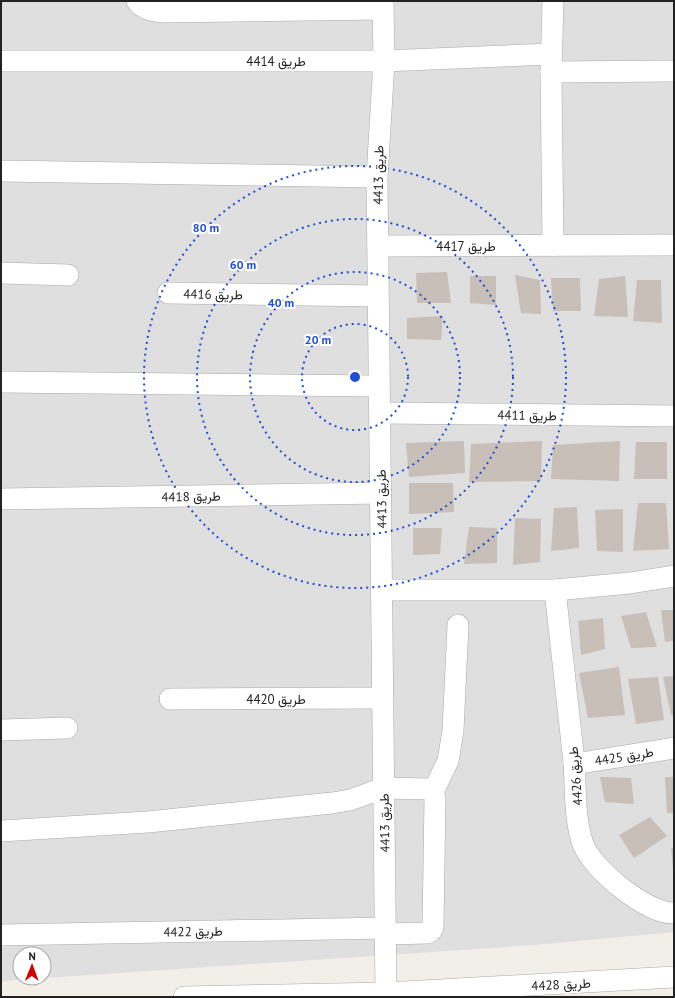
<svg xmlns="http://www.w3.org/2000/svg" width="675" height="998" font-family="'PT Sans',Vazirmatn,sans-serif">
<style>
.residential{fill:#e0dfdf;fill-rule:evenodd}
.building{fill:#c7bfb8}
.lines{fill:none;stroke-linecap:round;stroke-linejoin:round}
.minor-casing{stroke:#a9a9a9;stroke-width:22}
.minor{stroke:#fff;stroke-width:21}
.ring{fill:none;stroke:#1d4ed8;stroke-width:2;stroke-dasharray:2 4}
.labels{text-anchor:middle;stroke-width:4;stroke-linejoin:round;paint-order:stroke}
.street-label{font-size:13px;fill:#222;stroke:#fff}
.centre{fill:#1d4ed8;stroke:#fff;stroke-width:2}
.ring-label{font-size:12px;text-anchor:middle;font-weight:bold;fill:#1d4ed8;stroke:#fff;stroke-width:4;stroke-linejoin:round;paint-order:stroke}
</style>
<rect width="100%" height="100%" fill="#f2efe9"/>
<path class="residential" d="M 1,1 L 674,1 L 674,932 L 535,945 L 1,981 ZM 20,954 L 44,954 L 44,978 L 20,978 Z"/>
<g class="building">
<polygon points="447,272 451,303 417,303 416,273"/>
<polygon points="515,275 540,280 541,314 521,313"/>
<polygon points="470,276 496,276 496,305 470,303"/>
<polygon points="625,276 628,317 594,316 599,279"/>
<polygon points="551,278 580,278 581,311 553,311"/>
<polygon points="637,280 661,280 662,323 633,321"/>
<polygon points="443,316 441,340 407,339 407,318"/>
<polygon points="464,441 465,473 409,477 406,443"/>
<polygon points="542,441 541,481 469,482 471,444"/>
<polygon points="620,441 619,481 551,479 553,445"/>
<polygon points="636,442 667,442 667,479 634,479"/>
<polygon points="409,483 453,483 454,512 409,514"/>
<polygon points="638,503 666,503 669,549 633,551"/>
<polygon points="577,507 579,548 551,551 554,508"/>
<polygon points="623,509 623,552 597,551 595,510"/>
<polygon points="515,518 541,519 540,562 513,565"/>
<polygon points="469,527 497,528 497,563 464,564"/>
<polygon points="413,528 442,528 440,554 413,555"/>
<polygon points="661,610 674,610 674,641 665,642"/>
<polygon points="646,612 657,647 631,648 621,616"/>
<polygon points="603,618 605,649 581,655 578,621"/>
<polygon points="619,667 625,715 588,718 579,673"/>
<polygon points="674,676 674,715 671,715 663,677"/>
<polygon points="658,677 664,720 636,724 628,679"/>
<polygon points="600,777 631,778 634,804 605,802"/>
<polygon points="665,777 674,777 674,813 667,813"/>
<polygon points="650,817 667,836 634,858 619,835"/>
<polygon points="671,848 674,848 674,869 673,869"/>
</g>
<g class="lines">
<g class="minor-casing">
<g id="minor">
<path d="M 137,1 C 143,10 154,11 163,12 L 383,9"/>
<polyline points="383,1 384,61 377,177 386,997"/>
<polyline points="553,1 551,72 553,245"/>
<polyline points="1,61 384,61 551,54"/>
<polyline points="551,72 674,71"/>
<polyline points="1,171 377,177"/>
<polyline points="378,246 674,245"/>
<polyline points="1,273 68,275"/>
<polyline points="168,293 378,296"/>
<polyline points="1,382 379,386"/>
<polyline points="380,413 674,416"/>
<polyline points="1,499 381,493"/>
<polyline points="382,590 555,590 630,583 674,576"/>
<path d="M 555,590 C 561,647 568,705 574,762 C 576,789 574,819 583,844 C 592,869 647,914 674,913"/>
<polyline points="170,699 383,698"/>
<polyline points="1,730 67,728"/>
<polyline points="574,764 674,748"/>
<polyline points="433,792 448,761 453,731 458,625"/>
<polyline points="1,831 148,822 332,803 350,800 383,788 429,789 433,792 435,798 433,927 431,931 427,933 386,934"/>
<polyline points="1,935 386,928"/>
<polyline points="184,997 386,993 674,977"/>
</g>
</g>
<use href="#minor" class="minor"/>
</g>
<g class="ring">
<circle cx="355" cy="377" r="53"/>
<circle cx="355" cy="377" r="105"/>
<circle cx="355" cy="377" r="158"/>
<circle cx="355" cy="377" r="211"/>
</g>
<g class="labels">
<g class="street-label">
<text x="276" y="66">طريق 4414</text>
<text transform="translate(378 175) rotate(-89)" y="5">طريق 4413</text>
<text x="466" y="251">طريق 4417</text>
<text transform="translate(213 294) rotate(1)" y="5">طريق 4416</text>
<text transform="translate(527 415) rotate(1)" y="5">طريق 4411</text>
<text transform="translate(191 496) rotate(-1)" y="5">طريق 4418</text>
<text transform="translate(381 499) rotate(-91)" y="5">طريق 4413</text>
<text x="276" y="704">طريق 4420</text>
<text transform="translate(624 756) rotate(-9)" y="5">طريق 4425</text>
<text transform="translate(575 776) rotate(-95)" y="5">طريق 4426</text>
<text transform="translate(384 823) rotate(-91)" y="5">طريق 4413</text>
<text transform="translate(193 931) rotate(-1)" y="5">طريق 4422</text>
<text transform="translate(561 984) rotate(-3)" y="5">طريق 4428</text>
</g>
</g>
<circle cx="355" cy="377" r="6" class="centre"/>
<g class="ring-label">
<text x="206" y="232">80 m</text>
<text x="243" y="269">60 m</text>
<text x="281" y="307">40 m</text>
<text x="318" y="344">20 m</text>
</g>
<rect width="675" height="998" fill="none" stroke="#222222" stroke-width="4"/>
<g transform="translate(32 966) rotate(1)"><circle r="19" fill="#ffffff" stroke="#a7a7a7"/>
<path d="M0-3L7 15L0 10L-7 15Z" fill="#d40000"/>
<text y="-6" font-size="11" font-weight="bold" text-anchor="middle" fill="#222222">N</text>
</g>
</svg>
